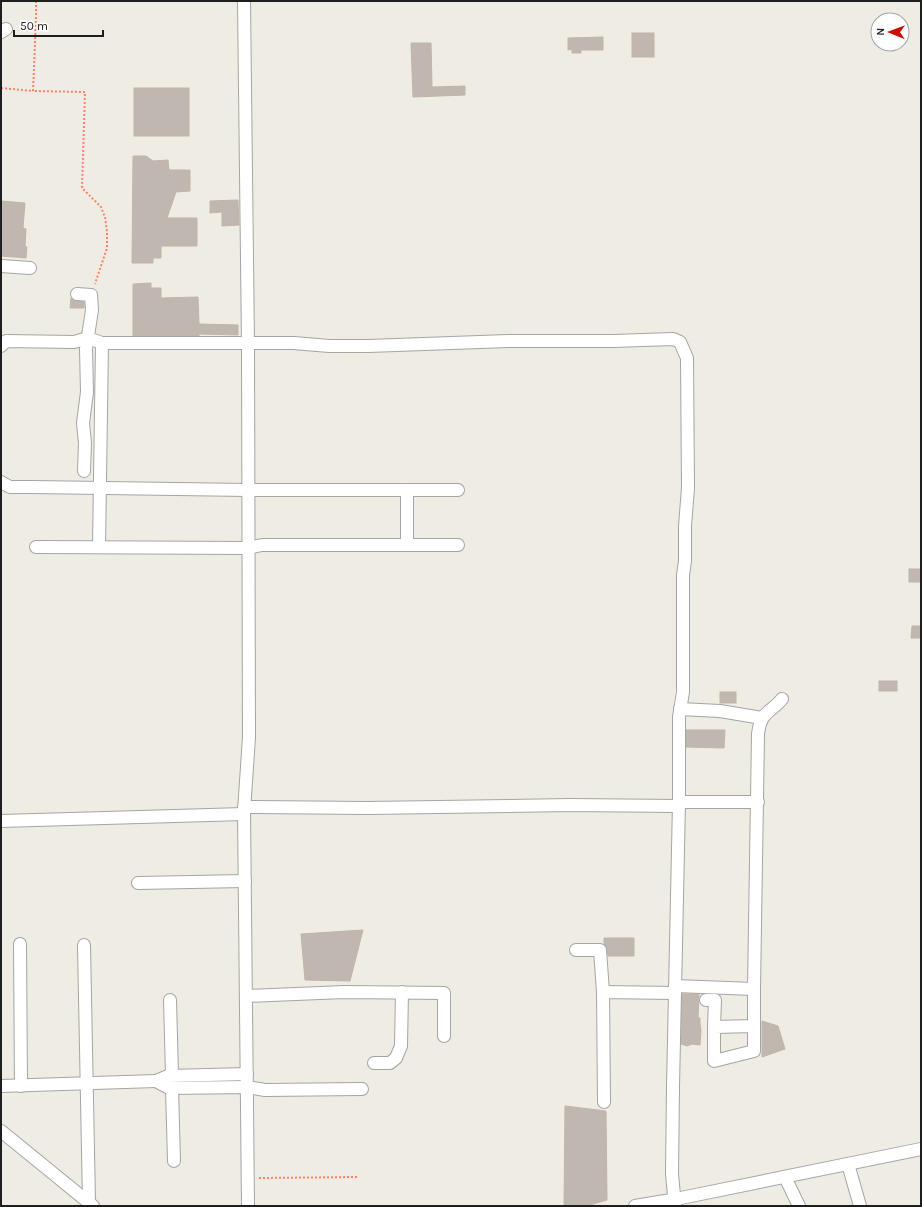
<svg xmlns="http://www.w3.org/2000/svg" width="922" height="1207" font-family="Karla,sans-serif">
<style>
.building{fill:#c0b8b0;stroke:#c1b4a6}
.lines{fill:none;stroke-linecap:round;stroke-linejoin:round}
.street-casing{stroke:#a5a5a5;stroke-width:14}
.path{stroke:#fb8069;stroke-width:2;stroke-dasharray:2 2;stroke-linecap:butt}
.street{stroke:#fff;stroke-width:12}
</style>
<rect width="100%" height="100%" fill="#efece4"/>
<g class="building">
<rect x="632" y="33" width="22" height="24"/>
<polygon points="603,37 603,50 581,50 581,53 572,53 572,49 568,50 568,38"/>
<polygon points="411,43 431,43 432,87 465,86 465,95 413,97"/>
<rect x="134" y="88" width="55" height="48"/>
<polygon points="133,156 146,156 153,161 168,160 169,170 190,170 190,191 176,192 167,218 197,218 197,246 161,246 161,258 153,258 153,263 132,263"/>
<polygon points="238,200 239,225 222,226 222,212 210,213 210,201"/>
<polygon points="1,201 25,203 23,228 26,229 25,246 27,247 26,258 1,256"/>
<polygon points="151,283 151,288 161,288 161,298 198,297 199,324 238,325 238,335 199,334 199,336 133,336 133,284"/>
<polygon points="71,298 76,301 84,302 84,308 70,308"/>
<rect x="909" y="569" width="12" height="13"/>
<polygon points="912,626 921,626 921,638 911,638"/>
<rect x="879" y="681" width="18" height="10"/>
<rect x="720" y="692" width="16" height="11"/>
<polygon points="686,730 725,730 724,748 686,747"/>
<polygon points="363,930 350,981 305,980 301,934"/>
<polygon points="604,938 634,938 634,956 608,956 607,949 604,944"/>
<polygon points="682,994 699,994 698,1018 700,1018 700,1024 701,1031 700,1045 692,1044 687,1046 681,1044"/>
<polygon points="762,1021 778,1026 785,1049 762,1057"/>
<polygon points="565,1106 606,1111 607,1200 586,1206 564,1206"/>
</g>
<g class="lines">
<g class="street-casing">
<g id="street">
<polyline points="244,1 248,344 249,737 244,811 248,1206"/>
<polyline points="1,32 6,29"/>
<polyline points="1,266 30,268"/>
<polyline points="77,294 91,295 92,310 86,349 87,392 83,423 85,443 84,471"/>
<polyline points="1,346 6,341 74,342 88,338 102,343 294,343 329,346 368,346 508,341 613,341 673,339 680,342 687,358 688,488 685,526 685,561 683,575 683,692 679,717 679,802 673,1087 672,1174 675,1206"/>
<polyline points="1,482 10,487 31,487 248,490 458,490"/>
<polyline points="407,545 407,490"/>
<polyline points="36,547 248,548 262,545 458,545"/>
<polyline points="99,547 102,343"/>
<polyline points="680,709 720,711 762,718"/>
<polyline points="679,802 758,802"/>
<polyline points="244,807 367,808 570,805 679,806"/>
<polyline points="1,821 244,814"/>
<polyline points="138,883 245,881"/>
<polyline points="20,944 21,1086"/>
<polyline points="84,945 89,1202"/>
<polyline points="576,950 600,950 603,992"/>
<path d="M 675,986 L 754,989 L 758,734 C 761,710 770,714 782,699"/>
<polyline points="246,996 344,992 444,993 444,1036"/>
<polyline points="170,1000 172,1075"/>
<polyline points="706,1000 715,1000 714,1027"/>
<polyline points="754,1026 714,1027 714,1061 754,1051 754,989"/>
<polyline points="374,1063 390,1063 396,1058 401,1046 402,992"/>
<polyline points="156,1081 169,1088 247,1087 265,1090 362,1089"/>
<polyline points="1,1086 156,1081 168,1076 247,1074"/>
<polyline points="172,1088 174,1161"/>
<polyline points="604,1102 603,992 674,993"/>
<polyline points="1,1131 93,1206"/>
<polyline points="848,1164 860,1206"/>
<polyline points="785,1177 799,1206"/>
<polyline points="635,1206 671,1200 921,1149"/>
</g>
</g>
<g class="path">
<polyline points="36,1 36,19 33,91 85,92 82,188 101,207 105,217 107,232 107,248 95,284"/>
<polyline points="1,88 33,91"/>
<polyline points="259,1178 357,1177"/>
</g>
<use href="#street" class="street"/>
</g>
<rect width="922" height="1207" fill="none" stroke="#1e1e1e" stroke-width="4"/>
<g transform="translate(890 32) rotate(271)"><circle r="19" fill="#ffffff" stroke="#a5a5a5"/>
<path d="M0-3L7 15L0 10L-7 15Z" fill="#cd0b00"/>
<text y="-6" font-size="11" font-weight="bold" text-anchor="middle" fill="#1e1e1e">N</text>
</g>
<path d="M14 30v6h89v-6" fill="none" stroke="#1e1e1e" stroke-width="2"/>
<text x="20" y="30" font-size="12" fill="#1e1e1e" stroke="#ffffff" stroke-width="3" paint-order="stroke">50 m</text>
</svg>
